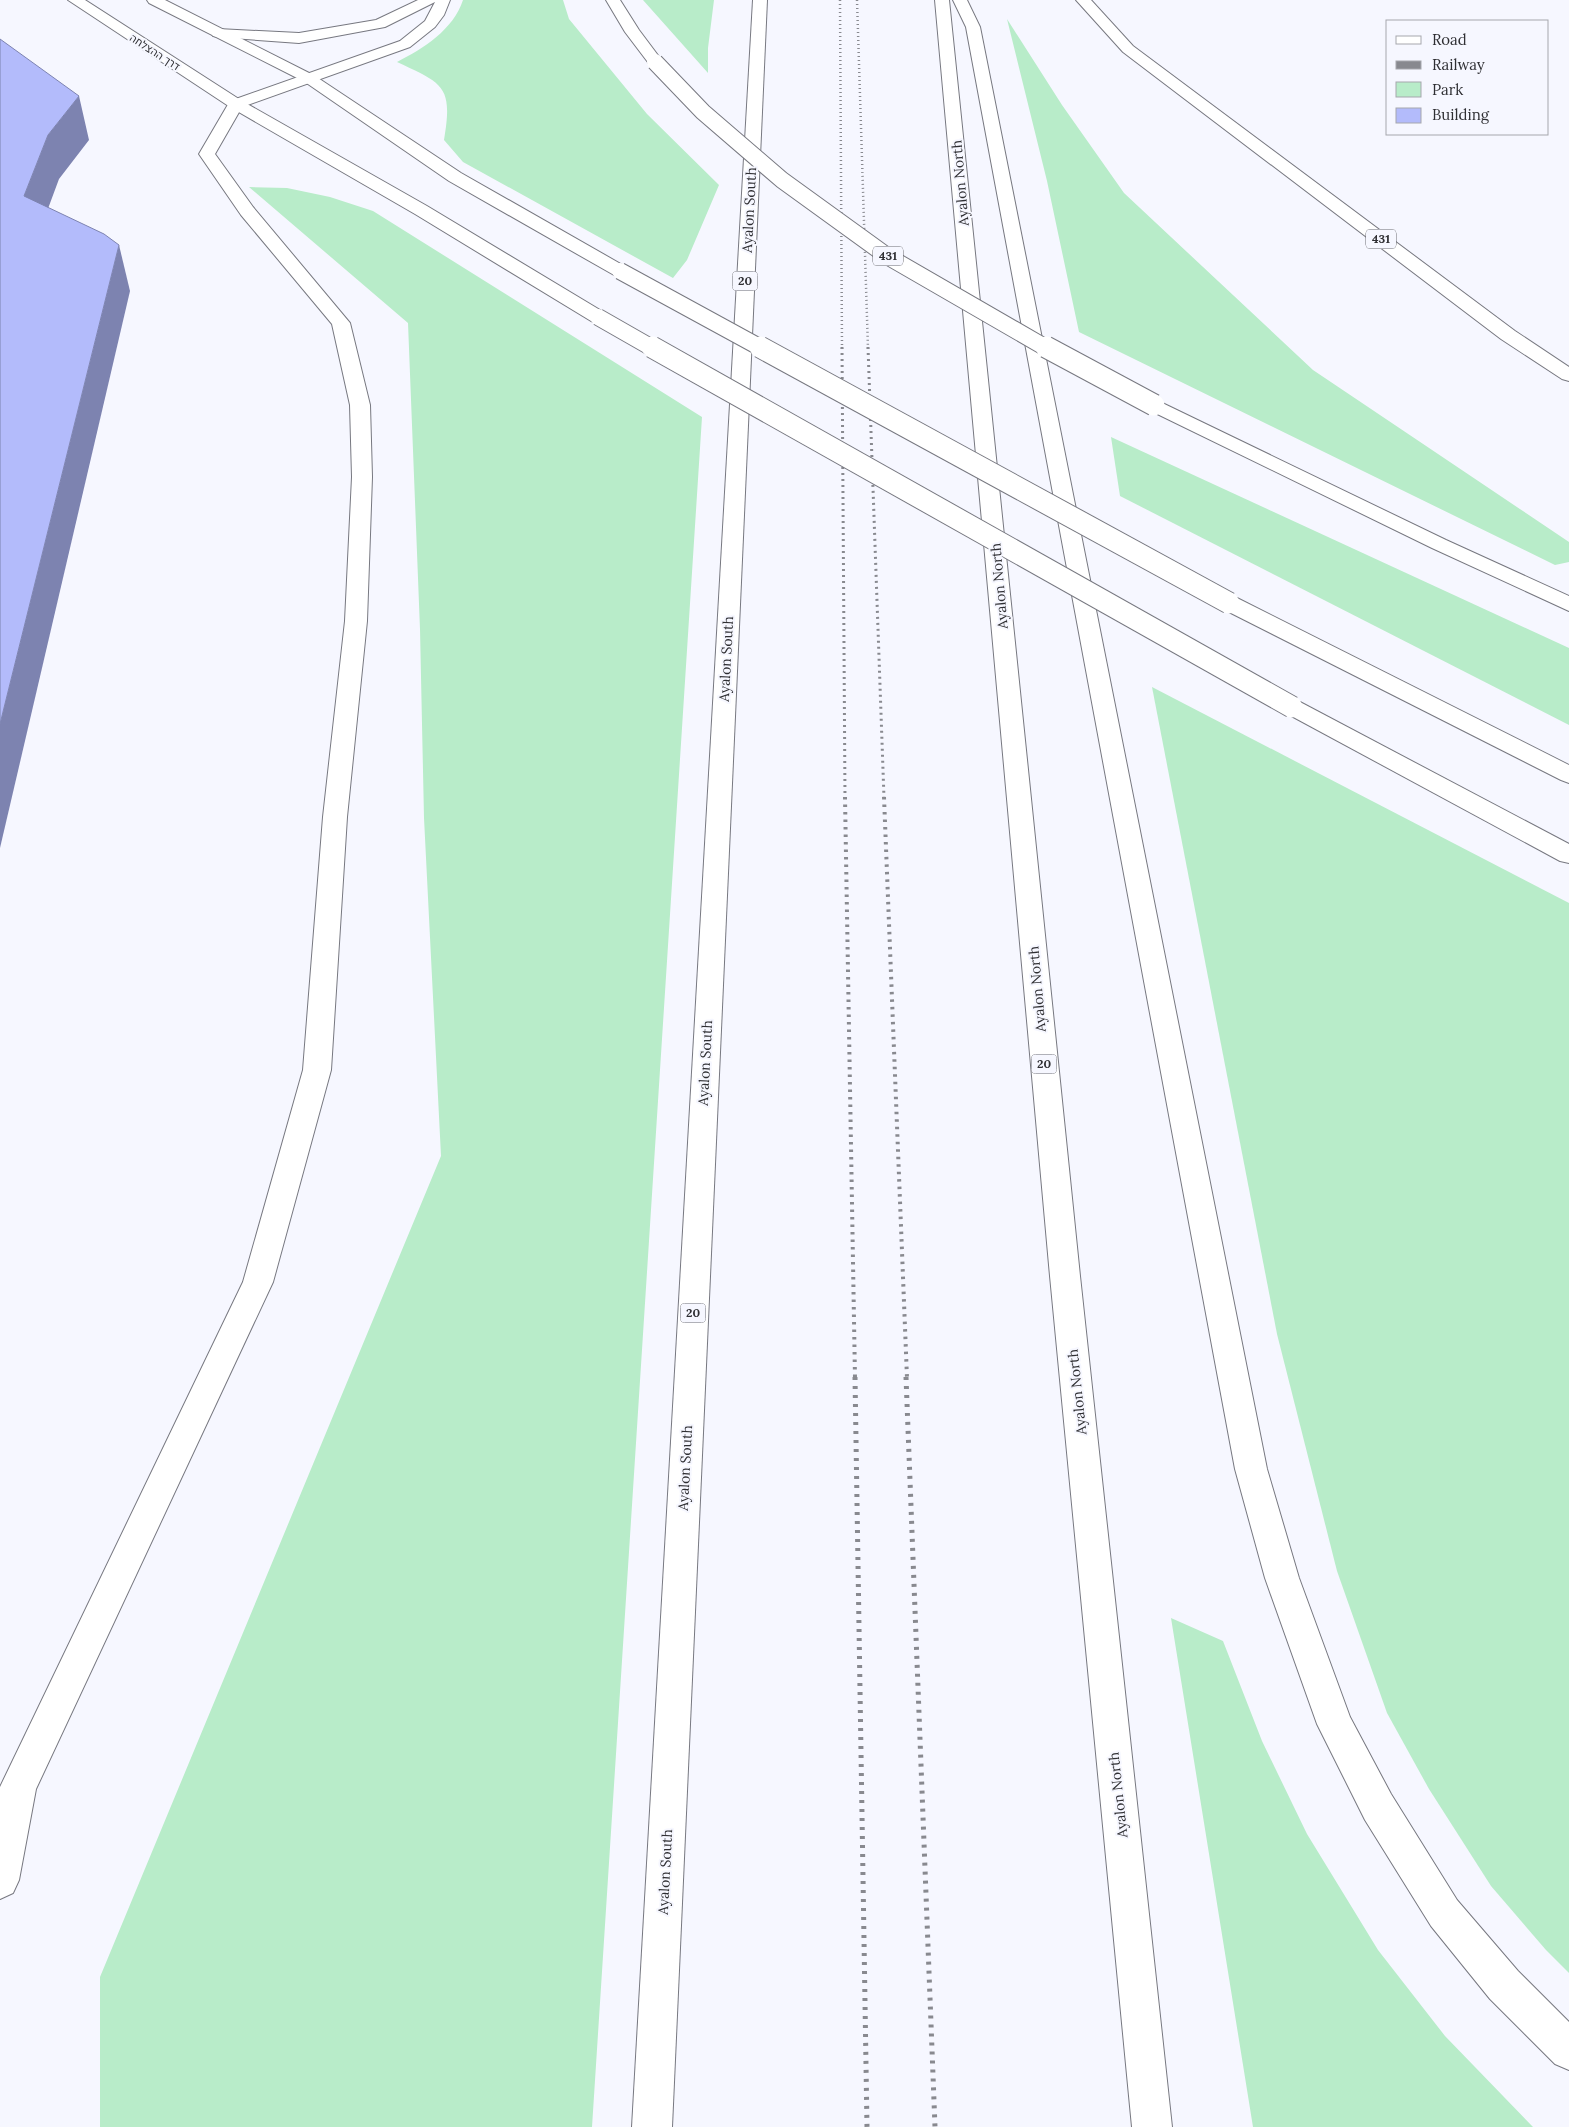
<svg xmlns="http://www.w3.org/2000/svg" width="1569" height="2127" font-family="Lora,Heebo,serif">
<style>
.green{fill:#b8ecc9}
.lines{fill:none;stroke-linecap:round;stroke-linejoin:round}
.secondary-casing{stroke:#777880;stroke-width:2}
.highway-casing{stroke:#777880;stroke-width:2}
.secondary{fill:#fff;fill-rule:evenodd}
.highway{fill:#fff;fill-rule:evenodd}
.rail-far3{stroke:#88898f;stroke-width:2.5;stroke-dasharray:1 3;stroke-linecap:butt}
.rail-far2{stroke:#88898f;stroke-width:3;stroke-dasharray:2 4;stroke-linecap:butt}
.rail-far1{stroke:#88898f;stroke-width:4;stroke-dasharray:2.5 5;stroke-linecap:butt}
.rail{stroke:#88898f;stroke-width:5;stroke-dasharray:3 6;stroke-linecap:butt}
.secondary-bridge-far1-casing{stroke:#777880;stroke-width:18;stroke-linecap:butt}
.secondary-bridge-casing{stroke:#777880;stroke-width:23;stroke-linecap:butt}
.highway-bridge-far1-casing{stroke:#777880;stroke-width:18;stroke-linecap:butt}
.highway-bridge-casing{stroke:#777880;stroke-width:23;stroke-linecap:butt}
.secondary-bridge-far1{stroke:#fff;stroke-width:16}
.secondary-bridge{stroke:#fff;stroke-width:21}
.highway-bridge-far1{stroke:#fff;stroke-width:16}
.highway-bridge{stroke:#fff;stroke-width:21}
.shaded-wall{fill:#7d83b0}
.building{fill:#b3bbfb;stroke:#7d83b0}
.labels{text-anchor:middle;stroke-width:4;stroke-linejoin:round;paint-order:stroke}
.far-street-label{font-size:11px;fill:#2f2f33;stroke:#f6f7ff}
.shield{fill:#f6f7ff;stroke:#6b6b70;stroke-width:1}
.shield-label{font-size:12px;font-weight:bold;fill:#2f2f33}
.street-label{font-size:14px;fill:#2f2f33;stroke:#f6f7ff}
</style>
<rect width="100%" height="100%" fill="#f6f7ff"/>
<g class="green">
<path d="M 463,0 L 563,0 L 569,19 L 647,114 L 719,185 L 687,260 L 673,278 L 463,162 L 444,140 C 453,86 444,84 397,62 C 424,48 453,30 463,0 Z"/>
<polygon points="643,0 714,0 708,48 708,73"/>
<polygon points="1007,19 1062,105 1124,193 1313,370 1569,542 1569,562 1555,565 1079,332 1047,181"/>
<polygon points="249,187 287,188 330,197 373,211 702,417 592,2127 100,2127 100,1977 441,1156 424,818 420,629 408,323"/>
<polygon points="1111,437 1569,648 1569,725 1120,496"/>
<polygon points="1152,687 1569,903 1569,1973 1546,1950 1491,1886 1429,1789 1387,1713 1337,1571 1277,1334"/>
<polygon points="1171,1618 1223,1641 1262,1741 1307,1834 1378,1950 1445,2036 1533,2127 1253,2127"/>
</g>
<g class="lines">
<g class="secondary-casing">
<g id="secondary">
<polygon points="68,0 85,0 242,101 427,206 605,313 607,317 605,321 598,323 591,321 415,214 230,107"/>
<polygon points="147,0 165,0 315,76 461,173 626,267 629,271 626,275 620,276 614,275 449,181 305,82 149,3"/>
<polygon points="1229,596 1237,598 1569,765 1569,783 1561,780 1221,608 1218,603 1221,598"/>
<polygon points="1292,700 1300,702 1569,844 1569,863 1560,861 1284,712 1280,707 1284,702"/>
</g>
</g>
<g class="highway-casing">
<g id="highway">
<polygon points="418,0 450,0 444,15 435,27 410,47 242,107 215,154 253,207 350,323 370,405 372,477 367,621 347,817 331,1070 273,1282 36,1789 19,1880 13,1893 0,1899 0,1787 243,1282 303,1070 323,817 345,621 352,477 350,405 332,324 241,215 199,154 230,101 400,41 425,21 435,2 385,27 299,43 218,37 213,36 211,33 213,30 218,29 299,33 376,20"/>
<polygon points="606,0 620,0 639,30 663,62 660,65 650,65 625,32"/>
<polygon points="753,0 767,0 672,2127 632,2127"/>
<polygon points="935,0 949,0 1080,1276 1172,2127 1132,2127 1050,1276"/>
<polygon points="953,0 967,0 980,27 1267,1469 1299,1578 1350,1717 1391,1794 1457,1900 1518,1971 1569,2022 1569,2070 1555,2064 1490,1999 1431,1926 1365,1820 1317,1724 1265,1578 1235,1469 966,27"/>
<polygon points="1076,0 1091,0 1133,46 1515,331 1569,367 1569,381 1562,379 1501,339 1123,52"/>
<polygon points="1154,399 1446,540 1569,596 1569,611 1432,548 1147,409 1144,405 1147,401"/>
</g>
</g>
<use href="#secondary" class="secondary"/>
<use href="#highway" class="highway"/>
<g class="rail-far3">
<polyline points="840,0 842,349"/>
<polyline points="857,0 868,349"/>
</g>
<g class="rail-far2">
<polyline points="842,347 845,798"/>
<polyline points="868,347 884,798"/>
</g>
<g class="rail-far1">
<polyline points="845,797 855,1378"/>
<polyline points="884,797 907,1378"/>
</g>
<g class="rail">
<polyline points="855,1377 867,2127"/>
<polyline points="906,1377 935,2127"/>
</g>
<g class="secondary-bridge-far1-casing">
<g id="secondary-bridge-far1">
<polyline points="620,271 763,349"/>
<polyline points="598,317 654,349"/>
</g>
</g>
<g class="secondary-bridge-casing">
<g id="secondary-bridge">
<polyline points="652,347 1292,707"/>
<polyline points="760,347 1229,603"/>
</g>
</g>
<g class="highway-bridge-far1-casing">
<polyline id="highway-bridge-far1" points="655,62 703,112 782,180 887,256 1048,349"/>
</g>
<g class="highway-bridge-casing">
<polyline id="highway-bridge" points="1046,347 1154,405"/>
</g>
<use href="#secondary-bridge-far1" class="secondary-bridge-far1"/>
<use href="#secondary-bridge" class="secondary-bridge"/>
<use href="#highway-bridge-far1" class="highway-bridge-far1"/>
<use href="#highway-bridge" class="highway-bridge"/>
</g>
<g class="shaded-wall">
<polygon points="79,96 89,140 59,179 36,241 24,196 48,135"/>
<polygon points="119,245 130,291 0,848 0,724"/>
</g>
<polygon class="building" points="0,39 79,96 48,135 24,196 104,234 119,245 0,724"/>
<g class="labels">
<g class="far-street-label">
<text transform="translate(155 52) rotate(33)" y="4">דרך ההצלחה</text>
</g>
<g class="shield">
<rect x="1366" y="229.5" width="30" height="19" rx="4"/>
<rect x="873" y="246.5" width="30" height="19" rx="4"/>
<rect x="732.5" y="271.5" width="25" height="19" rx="4"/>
<rect x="1031.5" y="1054.5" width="25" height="19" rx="4"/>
<rect x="680.5" y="1303.5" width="25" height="19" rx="4"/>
</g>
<g class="shield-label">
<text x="1381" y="243">431</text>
<text x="888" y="260">431</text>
<text x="745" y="285">20</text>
<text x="1044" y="1068">20</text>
<text x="693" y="1317">20</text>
</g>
<g class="street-label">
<text transform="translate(960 183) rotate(-95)" y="5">Ayalon North</text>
<text transform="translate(749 210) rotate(-87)" y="5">Ayalon South</text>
<text transform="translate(999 586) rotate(-95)" y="5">Ayalon North</text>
<text transform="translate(726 659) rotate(-87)" y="5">Ayalon South</text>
<text transform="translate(1037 989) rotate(-95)" y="5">Ayalon North</text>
<text transform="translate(705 1063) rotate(-87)" y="5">Ayalon South</text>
<text transform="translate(1077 1392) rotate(-96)" y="5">Ayalon North</text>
<text transform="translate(685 1468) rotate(-87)" y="5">Ayalon South</text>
<text transform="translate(1118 1795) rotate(-96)" y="5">Ayalon North</text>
<text transform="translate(665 1872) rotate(-87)" y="5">Ayalon South</text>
</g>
</g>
<rect x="1386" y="20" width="162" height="115" fill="#f6f7ff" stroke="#a6a7ad"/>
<rect x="1396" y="36" width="25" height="8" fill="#ffffff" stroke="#a6a7ad"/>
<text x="1432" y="45" font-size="15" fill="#2f2f33">Road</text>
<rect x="1396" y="61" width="25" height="8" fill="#88898f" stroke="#a6a7ad"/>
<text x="1432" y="70" font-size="15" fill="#2f2f33">Railway</text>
<rect x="1396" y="82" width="25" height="15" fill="#b8ecc9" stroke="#a6a7ad"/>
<text x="1432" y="95" font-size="15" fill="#2f2f33">Park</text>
<rect x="1396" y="108" width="25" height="15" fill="#b3bbfb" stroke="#a6a7ad"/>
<text x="1432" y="120" font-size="15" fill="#2f2f33">Building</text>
</svg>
